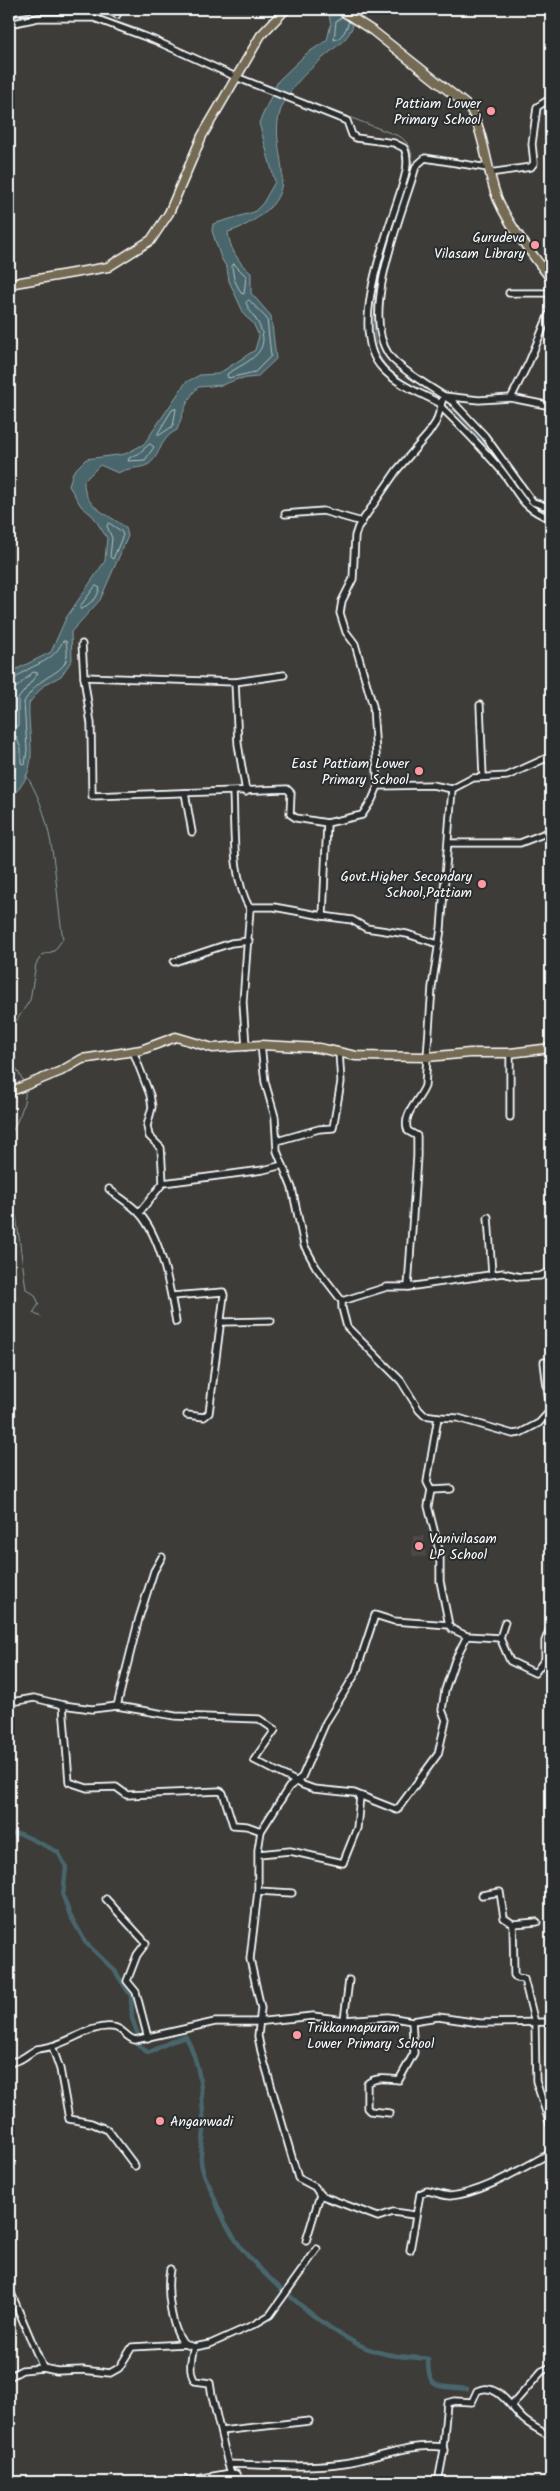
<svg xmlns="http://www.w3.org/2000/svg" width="560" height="2491" font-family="Kalam,sans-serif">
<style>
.built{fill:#4e4a44}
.water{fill:#48666c;stroke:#91a3a7}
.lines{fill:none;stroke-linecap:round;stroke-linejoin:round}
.shore{stroke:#b6c2c4;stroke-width:1}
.stream{stroke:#91a3a7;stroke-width:1}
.canal{stroke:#48666c;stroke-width:4.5}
.minor-casing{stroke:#fff;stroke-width:9}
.major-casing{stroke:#fff;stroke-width:11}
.minor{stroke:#2a2d2e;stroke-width:5.5}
.major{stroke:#756b52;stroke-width:8}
.poi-dot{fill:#ff9aa2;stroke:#2a2d2e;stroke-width:2}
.labels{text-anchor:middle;stroke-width:4;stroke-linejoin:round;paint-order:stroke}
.poi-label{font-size:14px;fill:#fff;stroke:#2a2d2e;text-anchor:end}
</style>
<rect width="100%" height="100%" fill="#3d3c38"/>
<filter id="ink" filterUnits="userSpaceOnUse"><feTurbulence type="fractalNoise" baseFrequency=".02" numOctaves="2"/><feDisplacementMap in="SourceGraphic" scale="10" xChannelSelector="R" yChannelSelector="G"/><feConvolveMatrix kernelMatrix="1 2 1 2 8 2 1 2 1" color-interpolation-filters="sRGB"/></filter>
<g filter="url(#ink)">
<polygon class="built" points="413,1536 424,1536 426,1557 412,1556"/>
<path class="water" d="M 344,9 L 358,9 C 356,16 354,24 351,30 C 347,39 337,46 330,52 C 310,69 291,84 281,109 C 267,146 301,183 265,212 C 254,221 242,228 228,232 C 229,247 239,264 251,273 L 251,293 L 271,316 L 276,359 L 257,377 L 238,379 L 222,385 L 198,387 C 186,400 183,414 177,430 C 159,439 161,455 149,464 C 141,469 128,467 118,473 L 100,465 L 84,481 C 83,508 108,513 126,528 L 128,536 L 100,600 L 71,632 L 72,660 L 61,676 L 44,685 L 29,703 C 27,742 43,769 9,799 L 9,783 L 13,779 L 16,764 L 16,751 L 11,737 L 9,681 L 17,669 L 51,652 L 66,618 L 105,561 L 107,538 L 93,516 L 81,506 L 69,486 L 73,472 L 86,459 L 125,454 L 144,444 L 186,382 L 200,375 L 218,374 L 255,350 L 259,336 L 253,323 L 245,316 L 229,281 L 227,268 L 221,258 L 212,231 L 213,224 L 254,212 L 263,203 L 275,182 L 259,123 L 278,81 L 306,54 L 327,40 L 331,24 L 329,16 L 337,15 Z"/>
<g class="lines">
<g class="shore">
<path d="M 342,17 L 336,21 L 334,40 C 342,39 347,28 349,21"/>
<polygon points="234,264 246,276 244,294 241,293 234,279 232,267"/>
<path d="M 249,300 L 267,319 L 271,356 L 255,372 L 228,378 L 227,374 C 248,361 274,352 258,323 C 254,315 249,311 246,303 Z"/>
<polygon points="176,409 173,426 158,436 158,433 172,410"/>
<polygon points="150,444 154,447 145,460 128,461 129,458 138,454"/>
<polygon points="109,523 121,531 123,535 113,559 110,557 112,538 107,526"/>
<polygon points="96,586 100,588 96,598 81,610 80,607"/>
<path d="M 9,682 L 13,681 C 32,661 50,667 63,641 L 66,641 C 71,668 59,669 42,681 C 35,686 28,695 24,702 L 27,750 L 25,765 L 21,763 L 21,749 L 16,736 L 9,733"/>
<polyline points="9,689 17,687 33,672 38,673 18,699 18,726 9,727"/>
</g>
<g class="stream">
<polyline points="9,18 61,10 82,10 138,29 234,72"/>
<polyline points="242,75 276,88"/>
<polyline points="289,94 401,137 409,145 412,156"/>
<polyline points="402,200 412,161"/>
<path d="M 383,263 C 376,287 368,337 381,359 C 391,376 415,386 432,396"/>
<polyline points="444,405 456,412 505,468"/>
<polyline points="518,486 529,503"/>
<polyline points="545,513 551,516"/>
<path d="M 9,1032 L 30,1000 L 36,964 L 42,955 L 54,951 L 63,939 C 54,885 57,822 26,775"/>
<polyline points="9,1056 24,1082"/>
<path d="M 9,1139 C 15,1124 27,1106 25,1089"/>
<polyline points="9,1208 16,1215 26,1289 35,1295 39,1304 33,1313 41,1317"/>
</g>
<g class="canal">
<polyline points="9,1029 10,1029"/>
<polyline points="9,1834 21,1834 58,1852 66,1867 63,1896 70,1915 86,1943 115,1971 131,1996 132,2018 139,2038"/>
<path d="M 139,2045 L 148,2053 L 170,2042 L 186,2037 C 202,2066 202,2098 204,2130 C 204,2140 200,2150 201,2160 C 201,2173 208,2181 212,2192 C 229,2239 247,2258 283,2291"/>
<path d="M 291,2297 C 315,2318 353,2348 386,2354 C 399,2357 414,2357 428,2359 C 428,2392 437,2385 467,2389"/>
</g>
<g class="minor-casing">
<g id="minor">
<polyline points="107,9 117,15"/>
<polyline points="9,12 30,9"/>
<path d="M 9,24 L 38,18 L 94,18 L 154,40 L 236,77 L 347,121 L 352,135 L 356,138 L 394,143 L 404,148 C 411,161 404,180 400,193 C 387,234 347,332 382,368 C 397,385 421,393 441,404 L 441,407 C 462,427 481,447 500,469 C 520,493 518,506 551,519"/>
<polyline points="489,173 531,167 534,163 532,144 537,107 551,98"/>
<polyline points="509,293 551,293"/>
<polyline points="511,398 551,406"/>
<path d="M 441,404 L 444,396 C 430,387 398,368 389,355 C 359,312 403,213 416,166 L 425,158 L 488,168"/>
<polyline points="551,508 533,502 485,436 453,402 444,396 479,400 511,398 529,362 549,314 551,314"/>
<polyline points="285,514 323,511 362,522"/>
<polyline points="82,644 84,677 91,724 92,796 287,789 291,793 290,814 296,818 327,823"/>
<polyline points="84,677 235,682 284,675"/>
<polyline points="235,682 238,744 246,792"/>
<polyline points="480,705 483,776"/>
<polyline points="378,786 432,785 452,789 473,778 507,776 551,756"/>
<path d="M 233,792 C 235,831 231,875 250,909"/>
<polyline points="185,793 192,832"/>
<polyline points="449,843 520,843 551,831"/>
<polyline points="323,916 352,920 366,928 407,934 438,944"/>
<polyline points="174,962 231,943 249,941"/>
<polyline points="261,1045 265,1082 275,1117 277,1151 292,1188 304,1245 316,1267 342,1301"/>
<polyline points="246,1047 243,1002 250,909 253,907 274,907 323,916 327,823 362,815 372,800 378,786 373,706 355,644 346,632 340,613 342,601 353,579 355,536 358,527 397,470 428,434 436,422 441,407"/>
<polyline points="133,1051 150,1095 152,1107 147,1126 149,1136 161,1148 163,1183 139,1213"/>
<polyline points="510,1117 510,1053"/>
<polyline points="277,1141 319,1129 333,1128 341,1082 339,1052"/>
<polyline points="163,1183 263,1170 283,1165"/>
<path d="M 109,1189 C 118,1197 131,1204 139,1213 C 162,1238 170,1289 176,1322"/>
<polyline points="488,1217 492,1274"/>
<path d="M 408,1287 L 417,1156 L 417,1136 L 408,1131 C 401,1115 420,1100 425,1086 L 432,987 L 441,929 L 452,789"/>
<polyline points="172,1296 223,1292 224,1295 209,1413 204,1417 187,1415"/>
<polyline points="222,1322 271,1321"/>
<polyline points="438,1417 458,1418 513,1434 520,1433 539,1423 550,1411 544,1362"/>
<polyline points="431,1490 451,1489"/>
<polyline points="505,1622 500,1638 510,1661 535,1673 545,1659 545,1641 551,1625"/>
<polyline points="467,1636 500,1638"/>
<polyline points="17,1701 34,1698 63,1705 92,1709 117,1706 175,1716 259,1719 275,1730 254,1760 303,1785 314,1789 354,1793 397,1810 438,1754 446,1720 442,1710 445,1690 455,1660 467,1636 452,1629 449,1625 440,1581 440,1554 428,1506 431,1490 427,1482 438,1417 424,1415 419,1410 401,1381 347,1327 342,1308 342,1301 387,1287 408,1287 503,1273 520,1277 540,1276 551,1271"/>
<polyline points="63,1705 69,1782 87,1788 116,1787 127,1795 220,1791 223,1793 233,1825 247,1826 261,1831"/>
<polyline points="117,1706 139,1618 154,1571 162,1557"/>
<polyline points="259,1854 290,1851 343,1863 357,1828 360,1796"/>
<polyline points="258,1891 292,1893"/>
<polyline points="482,1895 500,1892 504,1918 513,1924 537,1922"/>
<polyline points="106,1899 146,1943 137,1955 127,1981 136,1992 148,2038"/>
<polyline points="513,1924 514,1975 517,1978 524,1979 535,2023 536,2081 551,2128"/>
<polyline points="344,2020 349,1980"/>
<polyline points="52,2046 60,2069 69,2119 91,2123 108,2130 135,2166"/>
<path d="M 9,2060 C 18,2065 28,2053 37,2049 C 42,2048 47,2048 52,2046 C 72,2041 91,2025 112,2027 C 122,2027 126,2038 135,2040 L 215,2022 L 256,2022 L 313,2016 L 344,2020 L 388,2017 L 412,2021 L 438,2017 L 480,2023 L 551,2022"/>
<path d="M 390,2113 L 370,2111 L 367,2108 L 367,2084 C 375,2076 389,2079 399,2080 L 414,2053 L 412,2021"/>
<polyline points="414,2215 393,2212 378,2217 320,2195 315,2187 298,2178 261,2051 258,2036 261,2008 250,1959 258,1891 258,1850 261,1831 289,1787 302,1777 326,1722 356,1673 375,1615 394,1621 449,1625"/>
<polyline points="306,2241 320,2195"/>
<path d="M 410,2250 L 420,2194 L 427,2191 C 435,2192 442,2196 450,2196 C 483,2193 522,2168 551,2153"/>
<path d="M 170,2269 C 166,2289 171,2329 184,2344"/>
<polyline points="9,2288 43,2368"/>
<path d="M 194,2347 C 191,2358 188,2372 195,2381 L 210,2383 L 212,2396 L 228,2464 L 231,2473 L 236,2474 L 240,2482"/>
<polyline points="9,2377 22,2370 43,2368 57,2371 82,2370 110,2373 119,2368 132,2347 184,2344 194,2347 210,2344 255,2324 270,2315 317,2249"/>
<polyline points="512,2405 542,2371 551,2367"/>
<polyline points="221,2431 309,2421"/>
<path d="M 443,2447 L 447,2403 L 454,2401 L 472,2402 L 477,2391 C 496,2381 510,2406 521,2417 C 528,2425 542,2431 551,2437"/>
<path d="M 228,2464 C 264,2465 300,2468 336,2464 C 371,2461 407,2442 443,2447 L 444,2450 L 438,2482"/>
<polyline points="180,2482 231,2473"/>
</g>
</g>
<g class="major-casing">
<g id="major">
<path d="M 339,9 L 373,31 L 469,107 C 482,125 487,168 495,192 C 504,220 533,255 551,279"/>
<polyline points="9,284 108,267 151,240 169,213 202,136 261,35 286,9"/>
<polyline points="9,1092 61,1071 82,1059 141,1050 176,1037 213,1048 261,1045 319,1048 356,1056 427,1057 470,1053 510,1053 551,1048"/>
</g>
</g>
<use href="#minor" class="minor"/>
<use href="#major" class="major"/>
</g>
</g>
<g class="poi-dot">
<circle cx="491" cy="111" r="5"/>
<circle cx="535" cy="245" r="5"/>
<circle cx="419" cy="771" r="5"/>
<circle cx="482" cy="884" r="5"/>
<circle cx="419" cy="1546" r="5"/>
<circle cx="297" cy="2035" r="5"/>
<circle cx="160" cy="2121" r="5"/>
</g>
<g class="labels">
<g class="poi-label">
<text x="481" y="108">Pattiam Lower<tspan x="481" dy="16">Primary School</tspan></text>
<text x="525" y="242">Gurudeva<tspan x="525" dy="16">Vilasam Library</tspan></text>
<text x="409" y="768">East Pattiam Lower<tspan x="409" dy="16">Primary School</tspan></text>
<text x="472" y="881">Govt.Higher Secondary<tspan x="472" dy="16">School,Pattiam</tspan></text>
<text x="429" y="1543" text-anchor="start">Vanivilasam<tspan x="429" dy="16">LP School</tspan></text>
<text x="307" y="2032" text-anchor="start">Trikkannapuram<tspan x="307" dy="16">Lower Primary School</tspan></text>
<text x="170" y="2126" text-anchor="start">Anganwadi</text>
</g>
</g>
<rect width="560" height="2491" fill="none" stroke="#2a2d2e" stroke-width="30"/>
<rect x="15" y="15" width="530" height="2461" fill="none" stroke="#fff" stroke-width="2" filter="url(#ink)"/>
</svg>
